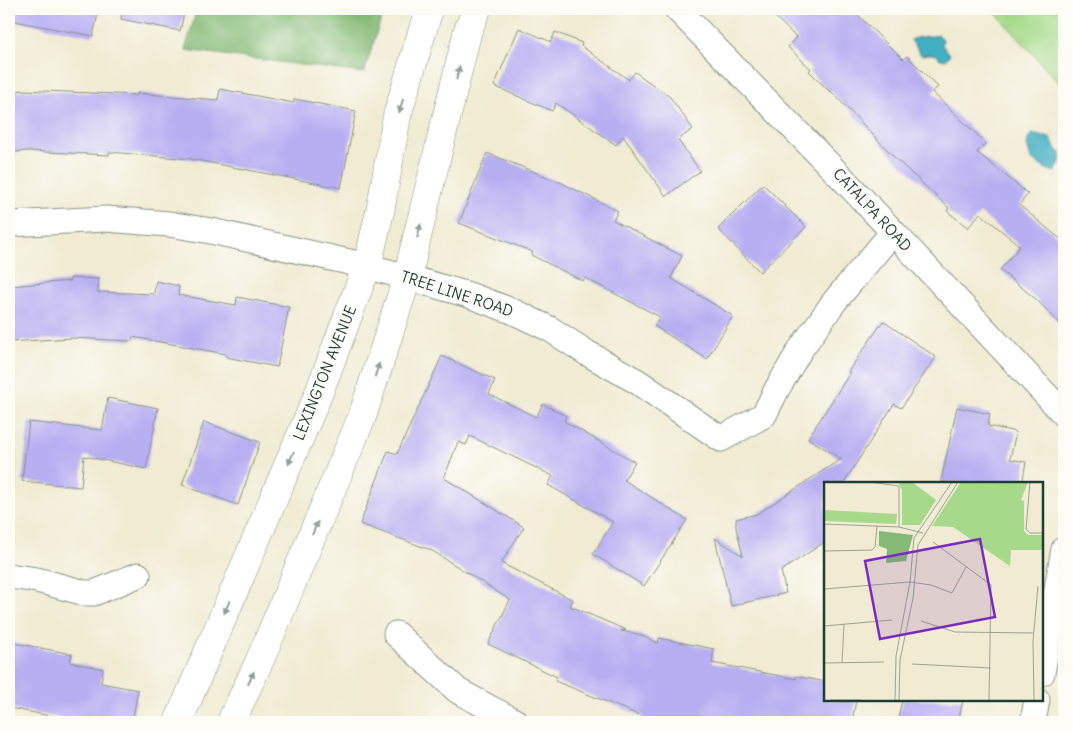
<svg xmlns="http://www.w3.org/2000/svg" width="1073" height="731" font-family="Delius,sans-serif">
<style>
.green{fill:#a6da8a;stroke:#628c5f}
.forest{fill:#84ba76;stroke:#527c55}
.water{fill:#43aec2;stroke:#31767b}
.building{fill:#b8aef2}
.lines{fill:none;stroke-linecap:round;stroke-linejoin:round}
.street-casing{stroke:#889483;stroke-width:27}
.secondary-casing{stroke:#889483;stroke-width:29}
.street{stroke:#fff;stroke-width:25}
.secondary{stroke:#fff;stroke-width:28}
.oneway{fill:#8f9e9a}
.labels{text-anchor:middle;stroke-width:4.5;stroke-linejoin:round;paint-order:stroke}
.street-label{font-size:15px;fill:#1f3d34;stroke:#fdfcf7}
.inset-road{fill:none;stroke:#9ca593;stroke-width:1}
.view{fill:#7b2cbf;fill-opacity:0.15;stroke:#7b2cbf;stroke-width:2.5}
.inset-edge{fill:none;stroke:#1f3d34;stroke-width:2.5}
</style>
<rect width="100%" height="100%" fill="#fdfcf7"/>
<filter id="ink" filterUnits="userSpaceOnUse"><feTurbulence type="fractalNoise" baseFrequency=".02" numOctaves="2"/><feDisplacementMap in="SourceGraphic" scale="10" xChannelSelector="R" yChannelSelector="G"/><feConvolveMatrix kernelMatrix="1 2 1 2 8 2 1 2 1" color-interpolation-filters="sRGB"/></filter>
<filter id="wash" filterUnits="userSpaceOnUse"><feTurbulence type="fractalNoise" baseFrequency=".0096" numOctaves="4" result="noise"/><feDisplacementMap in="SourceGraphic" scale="20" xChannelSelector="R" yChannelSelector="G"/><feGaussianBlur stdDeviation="1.12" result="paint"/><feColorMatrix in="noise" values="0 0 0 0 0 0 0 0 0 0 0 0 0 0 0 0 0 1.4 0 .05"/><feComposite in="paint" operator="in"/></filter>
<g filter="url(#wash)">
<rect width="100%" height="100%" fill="#f0ebd2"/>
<polygon class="green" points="992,9 1064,9 1064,88"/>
<polygon class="forest" points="197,9 384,9 364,73 185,50"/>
<g class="water">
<path d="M 939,35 L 943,39 L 942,45 L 946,49 L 950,54 L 946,60 L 940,59 L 937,55 L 930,54 L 921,55 L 911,40 C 920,35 930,37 939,35 Z"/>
<path d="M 1032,134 L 1051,138 L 1055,147 L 1061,153 C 1061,161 1059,165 1055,172 L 1046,169 L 1031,159 L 1027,146 L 1028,139 Z"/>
</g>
<g id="blocks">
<g class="building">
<polygon points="9,9 99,9 93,36 9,20"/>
<polygon points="122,9 185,9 180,31 121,19"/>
<polygon points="767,9 852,9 891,48 892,48 903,59 907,56 938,87 932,92 986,143 977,152 1028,194 1019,205 1064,242 1064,328 1037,300 1000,270 1020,246 980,213 968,228 947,211 949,208 896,159 831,91 830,92 809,71 811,69 788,47 797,38"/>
<polygon points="519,28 551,42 555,32 582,43 581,46 629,80 635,72 670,97 693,129 678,140 700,171 666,196 623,136 616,145 556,103 552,111 494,86"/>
<polygon points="220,89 294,103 294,99 356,111 341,188 191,159 109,152 109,155 26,151 9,153 9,92 23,90 137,95 137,93 218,100"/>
<polygon points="487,153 562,183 618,211 613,220 682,256 671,278 733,316 707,359 654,326 660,317 585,278 583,281 531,255 533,252 459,223"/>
<polygon points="763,184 806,227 760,272 718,229"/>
<polygon points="70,278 98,279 98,292 154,294 156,281 179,286 178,295 236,305 237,297 289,307 277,367 226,357 226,354 133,337 132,341 71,338 9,342 9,286 70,281"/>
<polygon points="883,321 936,357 901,408 894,404 843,484 826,484 826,541 781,571 786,593 731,606 715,538 743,556 736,528 736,519 757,514 841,459 808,438 850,373 848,372"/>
<polygon points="442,356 495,380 489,394 536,417 543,404 566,416 564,421 635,462 624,480 687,520 644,586 593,554 613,522 548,485 553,476 470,436 466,445 458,442 444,478 524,527 501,563 573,600 570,606 626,630 621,631 638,634 658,643 659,638 714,649 712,663 796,679 796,676 826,682 826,700 856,700 852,722 655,722 643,720 644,717 555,681 557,677 488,644 510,600 431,550 360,524 388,451 397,454"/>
<polygon points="108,398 158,408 146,469 84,456 81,487 22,481 29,422 102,430"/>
<polygon points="957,407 990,414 988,426 1016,432 1010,459 1026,462 1022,484 954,484 941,481"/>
<polygon points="204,422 260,442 238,505 182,485"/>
<polygon points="9,642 72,654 70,662 103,669 101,683 138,690 132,722 70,722 71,720 9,708"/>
<polygon points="902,700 963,700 958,722 897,722"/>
</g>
</g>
</g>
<g filter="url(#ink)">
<use href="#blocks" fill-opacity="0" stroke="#889483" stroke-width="1"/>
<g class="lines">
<g class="street-casing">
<g id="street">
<polyline points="677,9 848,184 1064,414"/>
<polyline points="9,224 106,219 169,224 211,231 367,266 469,295 512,311 550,329 587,353 638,382 721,439 764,415 777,389 800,350 834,302 893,232"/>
<polyline points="9,576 37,580 85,593 94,593 138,575"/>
<polyline points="396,634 458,691 516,722"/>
<polyline points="1042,673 1064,549"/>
<polyline points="1033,722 1037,700"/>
</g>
</g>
<g class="secondary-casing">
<g id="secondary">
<polyline points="178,722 318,395 367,266 380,212 397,116 429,9"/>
<polyline points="231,722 259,662 362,417 407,278 468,30 477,9"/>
</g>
</g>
<use href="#street" class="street"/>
<use href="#secondary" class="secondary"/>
</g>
<defs><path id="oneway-solid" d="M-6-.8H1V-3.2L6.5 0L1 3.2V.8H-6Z" transform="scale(1.25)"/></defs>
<g class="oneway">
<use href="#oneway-solid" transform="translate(458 73) rotate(-76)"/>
<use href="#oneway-solid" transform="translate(401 106) rotate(107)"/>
<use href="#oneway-solid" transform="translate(419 231) rotate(-76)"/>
<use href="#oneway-solid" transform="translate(377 370) rotate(-72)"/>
<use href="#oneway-solid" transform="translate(291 458) rotate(113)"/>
<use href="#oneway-solid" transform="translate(315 528) rotate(-67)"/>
<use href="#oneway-solid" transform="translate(227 607) rotate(113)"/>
<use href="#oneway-solid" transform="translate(251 678) rotate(-66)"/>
</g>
</g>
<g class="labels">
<g class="street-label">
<text transform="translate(872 210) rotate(47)" y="5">CATALPA ROAD</text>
<text transform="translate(457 294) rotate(18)" y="5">TREE LINE ROAD</text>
<text transform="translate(325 373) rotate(-68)" y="5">LEXINGTON AVENUE</text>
</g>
</g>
<g transform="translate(824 482)">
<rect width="219" height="219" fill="#f0ebd2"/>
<path d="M 74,0 L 88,0 L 112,18 L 96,43 L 78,43 L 78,8 ZM 137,0 L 204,0 L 197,18 L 200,19 L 200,49 L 204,53 L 219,53 L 219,68 L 187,68 L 186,84 L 129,45 L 108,44 ZM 0,28 L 73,32 L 72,42 L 0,39 Z" fill="#a6da8a"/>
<path d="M 55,49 L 89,53 L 82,79 L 62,81 L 63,67 L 55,64 Z" fill="#84ba76"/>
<path class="inset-road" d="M 46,0 L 75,4 L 75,45M 206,0 L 202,47 L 206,51 L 219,51M 0,42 L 75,45 L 99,51M 109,60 L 167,103 L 165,218M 0,69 L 48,68 L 51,65 L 53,44M 0,107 L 86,100 L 107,103 L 128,111 L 142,85M 97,139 L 131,150 L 209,151M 0,144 L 68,138M 0,181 L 60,180M 18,181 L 20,143M 88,182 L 167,186M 7,218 L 37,218M 71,218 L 72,174 L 86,100 L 90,56 L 128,0M 75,218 L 76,178 L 89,116 L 94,63 L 134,0M 210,218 L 209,159 L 214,104"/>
<path class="view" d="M 156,57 L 171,135 L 56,157 L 41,79 Z"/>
<rect width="219" height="219" class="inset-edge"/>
</g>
<rect width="1073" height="731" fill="none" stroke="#fdfcf7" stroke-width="30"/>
</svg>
